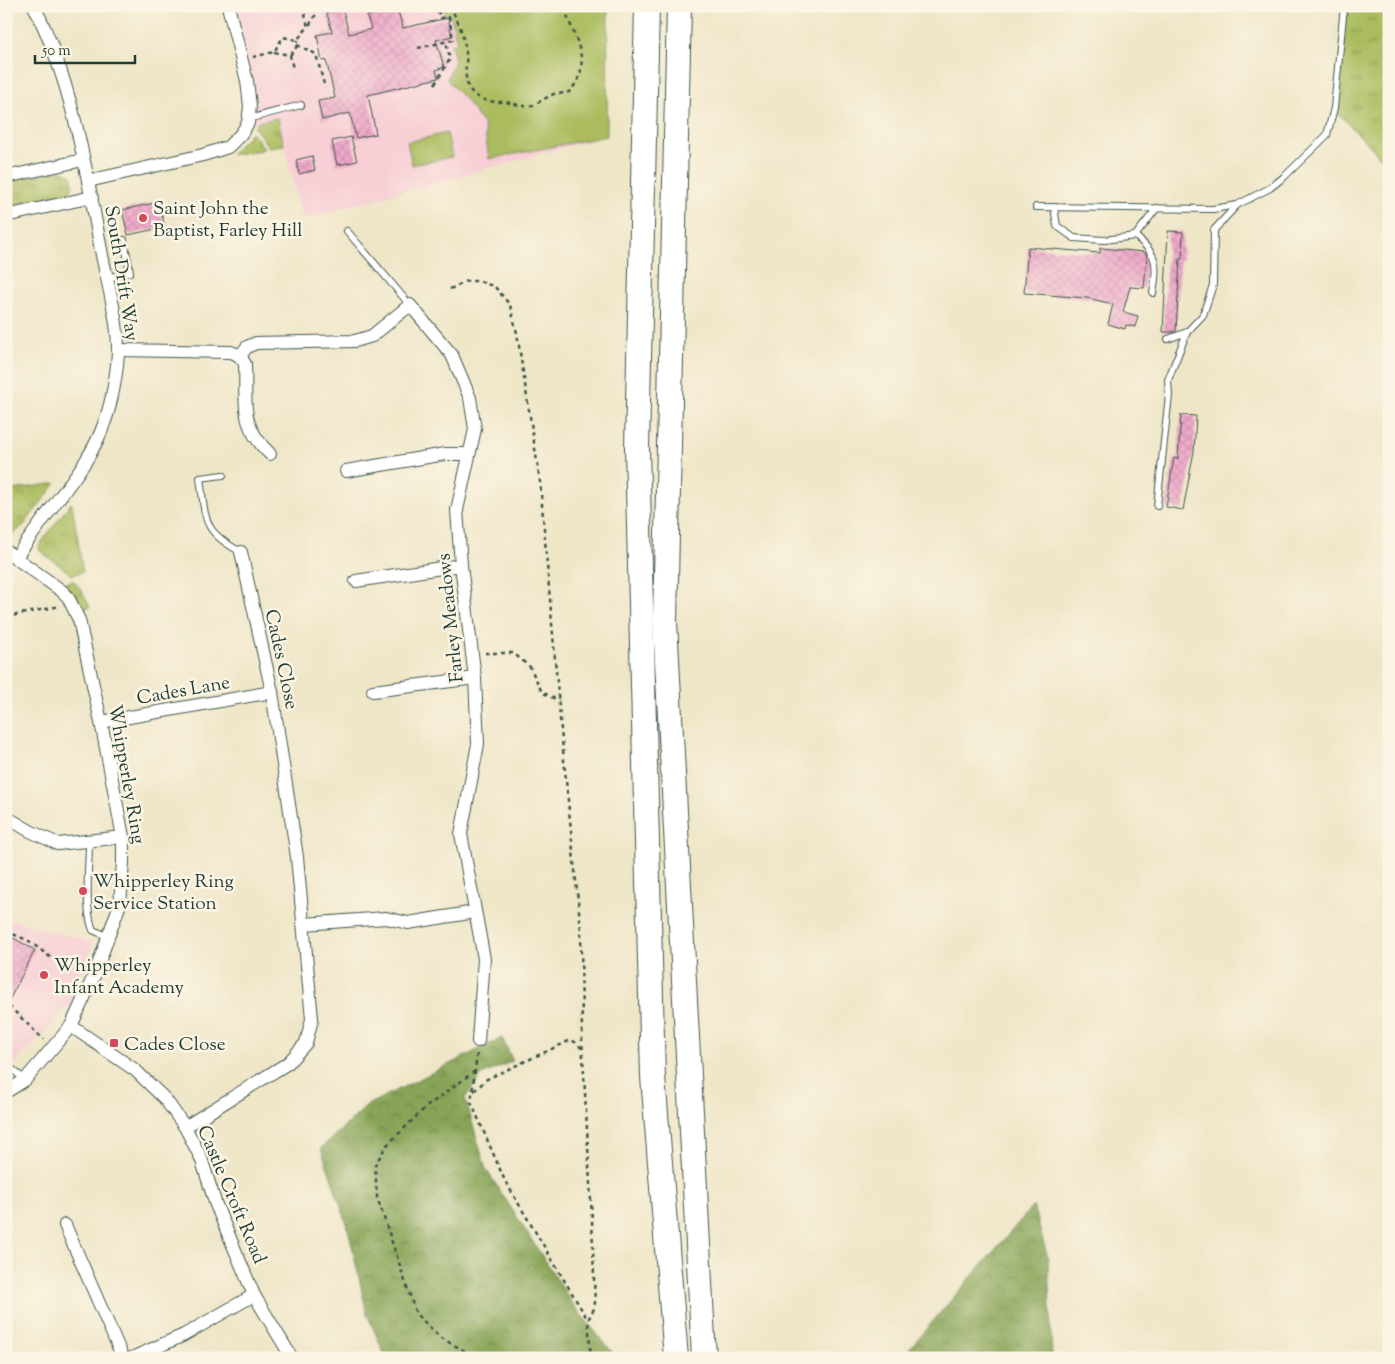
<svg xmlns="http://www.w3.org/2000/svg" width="1395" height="1364" font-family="'Sorts Mill Goudy',serif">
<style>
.built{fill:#f7cfd5}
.grass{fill:url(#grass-tufts);stroke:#657c4a}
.forest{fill:url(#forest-crowns);stroke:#547045}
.park{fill:#abbc5f;stroke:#657c4a}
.building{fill:url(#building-cross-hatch)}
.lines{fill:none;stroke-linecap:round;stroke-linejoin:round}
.service-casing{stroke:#3e564a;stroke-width:8}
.minor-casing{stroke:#3e564a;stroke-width:14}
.motorway-casing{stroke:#3e564a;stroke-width:26}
.path{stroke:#3e564a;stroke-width:2.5;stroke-dasharray:4 4;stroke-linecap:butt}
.service{stroke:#fff;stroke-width:6}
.minor{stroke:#fff;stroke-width:12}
.motorway{stroke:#fff;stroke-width:24}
.poi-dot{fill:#d1495b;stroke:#fcf5e5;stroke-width:2}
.labels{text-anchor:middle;stroke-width:5;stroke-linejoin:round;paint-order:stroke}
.poi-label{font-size:19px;fill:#1f3d34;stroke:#fcf5e5;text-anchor:start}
.street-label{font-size:19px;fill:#1f3d34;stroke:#fcf5e5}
</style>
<defs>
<pattern id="grass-tufts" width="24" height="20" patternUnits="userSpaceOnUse" patternTransform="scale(1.25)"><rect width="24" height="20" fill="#abbc5f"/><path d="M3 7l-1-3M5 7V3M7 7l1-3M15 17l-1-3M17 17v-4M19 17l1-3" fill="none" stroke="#8b9a4f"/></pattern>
<pattern id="forest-crowns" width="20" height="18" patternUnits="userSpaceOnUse" patternTransform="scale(1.25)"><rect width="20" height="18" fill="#88a456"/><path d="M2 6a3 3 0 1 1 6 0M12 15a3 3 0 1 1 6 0" fill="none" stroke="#6f8748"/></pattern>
<pattern id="building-cross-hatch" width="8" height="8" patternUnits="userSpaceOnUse" patternTransform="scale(1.25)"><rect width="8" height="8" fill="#f0a9ca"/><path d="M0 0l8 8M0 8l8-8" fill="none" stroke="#cd92ae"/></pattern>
</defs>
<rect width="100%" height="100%" fill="#fcf5e5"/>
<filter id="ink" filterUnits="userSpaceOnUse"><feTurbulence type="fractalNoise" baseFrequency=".02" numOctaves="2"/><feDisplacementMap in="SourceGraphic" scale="10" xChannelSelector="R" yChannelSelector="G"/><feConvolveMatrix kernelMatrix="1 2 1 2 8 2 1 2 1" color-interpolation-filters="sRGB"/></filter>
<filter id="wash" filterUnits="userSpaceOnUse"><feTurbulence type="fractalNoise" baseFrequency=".0096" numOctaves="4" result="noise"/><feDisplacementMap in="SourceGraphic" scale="20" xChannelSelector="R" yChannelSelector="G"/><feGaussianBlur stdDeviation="1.12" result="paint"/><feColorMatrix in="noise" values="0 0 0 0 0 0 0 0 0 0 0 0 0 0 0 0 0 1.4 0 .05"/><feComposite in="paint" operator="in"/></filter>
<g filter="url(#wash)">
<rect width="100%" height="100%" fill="#efe6c8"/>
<g class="built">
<polygon points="236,6 608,6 607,136 302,219 278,119 254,123 254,86"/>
<polygon points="6,919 94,942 69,1008 68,1007 6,1073"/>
</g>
<g class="grass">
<polygon points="1346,6 1389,6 1389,166 1336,111"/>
<polygon points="278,118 284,145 269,147 254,127 257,122"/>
<polygon points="251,132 256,137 264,148 262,150 229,155 247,138"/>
<path d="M 61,170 L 71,175 C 74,182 73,188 68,193 L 6,206 L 6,181 Z"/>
<polygon points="56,483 24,525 14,533 6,528 6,491"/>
<polygon points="71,503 72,504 83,572 72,575 39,550 40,544"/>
<polygon points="73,580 82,591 90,607 82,609 73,593 64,584"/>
</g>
<g class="forest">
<polygon points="502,1038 513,1061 482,1075 465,1098 486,1169 575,1307 617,1358 386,1358 367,1314 347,1224 321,1148 369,1104"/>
<polygon points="1033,1206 1048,1258 1052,1358 901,1358"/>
</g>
<g class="park">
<polygon points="443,6 608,6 607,136 489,159 484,125 465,99 447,80 455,60 451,44 457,43 451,16 445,16"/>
<polygon points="447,133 452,157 412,165 407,142"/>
</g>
<g id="blocks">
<g class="building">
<polygon points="325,6 342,6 349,34 371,29 367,16 397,8 403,28 448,18 452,36 436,40 444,67 436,70 438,78 368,95 376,134 356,138 350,113 322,120 318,101 335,98 326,60 322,61 317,35 332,32"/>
<polygon points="351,137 357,161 337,165 332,141"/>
<polygon points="312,156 315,170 299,174 296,160"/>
<polygon points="159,202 165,227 128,235 122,210"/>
<polygon points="1168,231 1183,232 1182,259 1180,259 1176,331 1172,332 1163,332"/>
<polygon points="1028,247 1100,253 1100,248 1144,252 1147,256 1144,288 1130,287 1123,312 1138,316 1135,327 1126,325 1125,329 1108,324 1113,304 1087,298 1024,293"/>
<polygon points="1181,415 1196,416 1194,451 1183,510 1166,507 1174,458 1178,459"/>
<polygon points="6,934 35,950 6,1006"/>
</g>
</g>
</g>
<g filter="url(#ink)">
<use href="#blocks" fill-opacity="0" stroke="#3e564a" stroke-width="1"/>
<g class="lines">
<g class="service-casing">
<g id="service">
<polyline points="248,119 301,105"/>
<polyline points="1036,207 1213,209 1237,205"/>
<polyline points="1054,207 1057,226 1074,238 1104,240 1135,236 1157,208"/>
<polyline points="347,231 410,305"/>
<path d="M 1135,236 C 1158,254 1158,265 1153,293"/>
<polyline points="107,278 130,272 124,240"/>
<polyline points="1168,339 1187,332 1203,315 1213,285 1214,230 1237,205 1270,188 1284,177 1327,135 1334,108 1344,6"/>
<path d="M 223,475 L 200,478 C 206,519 201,531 241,552"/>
<polyline points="1157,506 1169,395 1168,380 1187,332"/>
<path d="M 89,842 C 89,865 84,909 93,930 L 109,937"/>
<polyline points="6,1064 25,1080"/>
</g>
</g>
<g class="minor-casing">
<g id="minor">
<polyline points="6,177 83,160"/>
<polyline points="88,181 203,155 228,147 241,134 248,123 250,106 247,81 228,6"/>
<polyline points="6,216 92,197"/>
<path d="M 118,350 L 231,352 C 238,354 242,357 245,364 C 247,404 238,423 270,454"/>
<polyline points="240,356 247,347 256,343 355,341 372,336 410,305 452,355 470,398 475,429 457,510 461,565 475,678 478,744 461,834 484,959 478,1041"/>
<polyline points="346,471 445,454 469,454"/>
<polyline points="6,551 62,591 68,597 79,620 101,722 123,837 123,862 120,904 94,976 71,1026 25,1080 6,1092"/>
<path d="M 16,557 C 29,539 43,520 56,502 C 75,477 95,452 105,421 C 112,402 118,368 118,347 C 117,314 107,282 101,250 C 86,168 72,81 34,6"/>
<polyline points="356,581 461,565"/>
<polyline points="373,691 475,678"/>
<polyline points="101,722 272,692"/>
<polyline points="6,817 30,831 58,844 123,837"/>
<polyline points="304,924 386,918 408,923 475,912"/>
<polyline points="71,1026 135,1070 165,1099 185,1127 201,1158 216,1205 254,1295 292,1358"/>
<polyline points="185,1127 288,1063 306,1043 312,1019 297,857 272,692 241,552"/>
<polyline points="65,1225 123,1358"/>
<polyline points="132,1358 184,1335 254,1295"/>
</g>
</g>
<g class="motorway-casing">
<g id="motorway">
<polyline points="647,6 637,448 653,1077 676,1358"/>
<polyline points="679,6 665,622 704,1358"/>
</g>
</g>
<g class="path">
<polyline points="303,6 308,27 320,8 325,7"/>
<path d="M 449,6 C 459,20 464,37 466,53 C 467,61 465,69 466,77 C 468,98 485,102 502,102 C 511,102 520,107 529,106 C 539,104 545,97 554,94 C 559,93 564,94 569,92 C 596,64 572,36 564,6"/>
<polyline points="297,45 316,54 325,88"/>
<polyline points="418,48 453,40 449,17 440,18 437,6"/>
<polyline points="274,52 290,55 293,69"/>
<polyline points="290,55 299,44 297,40"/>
<polyline points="253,57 274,52 283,37 297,40 308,27"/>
<polyline points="435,84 450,59 446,42"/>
<polyline points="450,289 467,281 479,281 495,287 510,305 517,333 540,481 561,730 581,931 582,1039 592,1219 595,1307 588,1320 591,1358"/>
<polyline points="6,617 60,606"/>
<polyline points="485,653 513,653 530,667 542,692 559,701"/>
<polyline points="6,931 29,941 50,957 83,972"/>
<polyline points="9,1006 44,1040"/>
<polyline points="477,1054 471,1102 505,1181 588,1320"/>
<polyline points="475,1071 426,1107 386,1146 375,1165 377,1197 416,1314 441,1338 478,1358"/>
<polyline points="474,1091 487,1079 571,1040 577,1043 582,1049"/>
</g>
<use href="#service" class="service"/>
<use href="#minor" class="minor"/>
<use href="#motorway" class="motorway"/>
</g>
</g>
<g class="poi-dot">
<circle cx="143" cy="218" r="5"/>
<circle cx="83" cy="891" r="5"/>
<circle cx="44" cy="975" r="5"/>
<rect x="109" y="1038" width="10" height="10" rx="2.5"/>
</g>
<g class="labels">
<g class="poi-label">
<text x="153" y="214">Saint John the<tspan x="153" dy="22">Baptist, Farley Hill</tspan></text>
<text x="93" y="887">Whipperley Ring<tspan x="93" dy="22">Service Station</tspan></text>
<text x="54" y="971">Whipperley<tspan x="54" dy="22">Infant Academy</tspan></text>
<text x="124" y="1050">Cades Close</text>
</g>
<g class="street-label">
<text transform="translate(123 273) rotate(81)" y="7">South Drift Way</text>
<text transform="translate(449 618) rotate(-96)" y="7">Farley Meadows</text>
<text transform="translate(283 659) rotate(78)" y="7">Cades Close</text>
<text transform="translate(183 689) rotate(-10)" y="7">Cades Lane</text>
<text transform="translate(128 774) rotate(80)" y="7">Whipperley Ring</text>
<text transform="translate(233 1194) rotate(67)" y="7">Castle Croft Road</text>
</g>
</g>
<rect width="1395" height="1364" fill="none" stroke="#fcf5e5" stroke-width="25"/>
<path d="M35 55v8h100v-8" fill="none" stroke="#1f3d34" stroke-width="2.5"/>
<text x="42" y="55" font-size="15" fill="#1f3d34" stroke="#fcf5e5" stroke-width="4" paint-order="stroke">50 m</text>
</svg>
